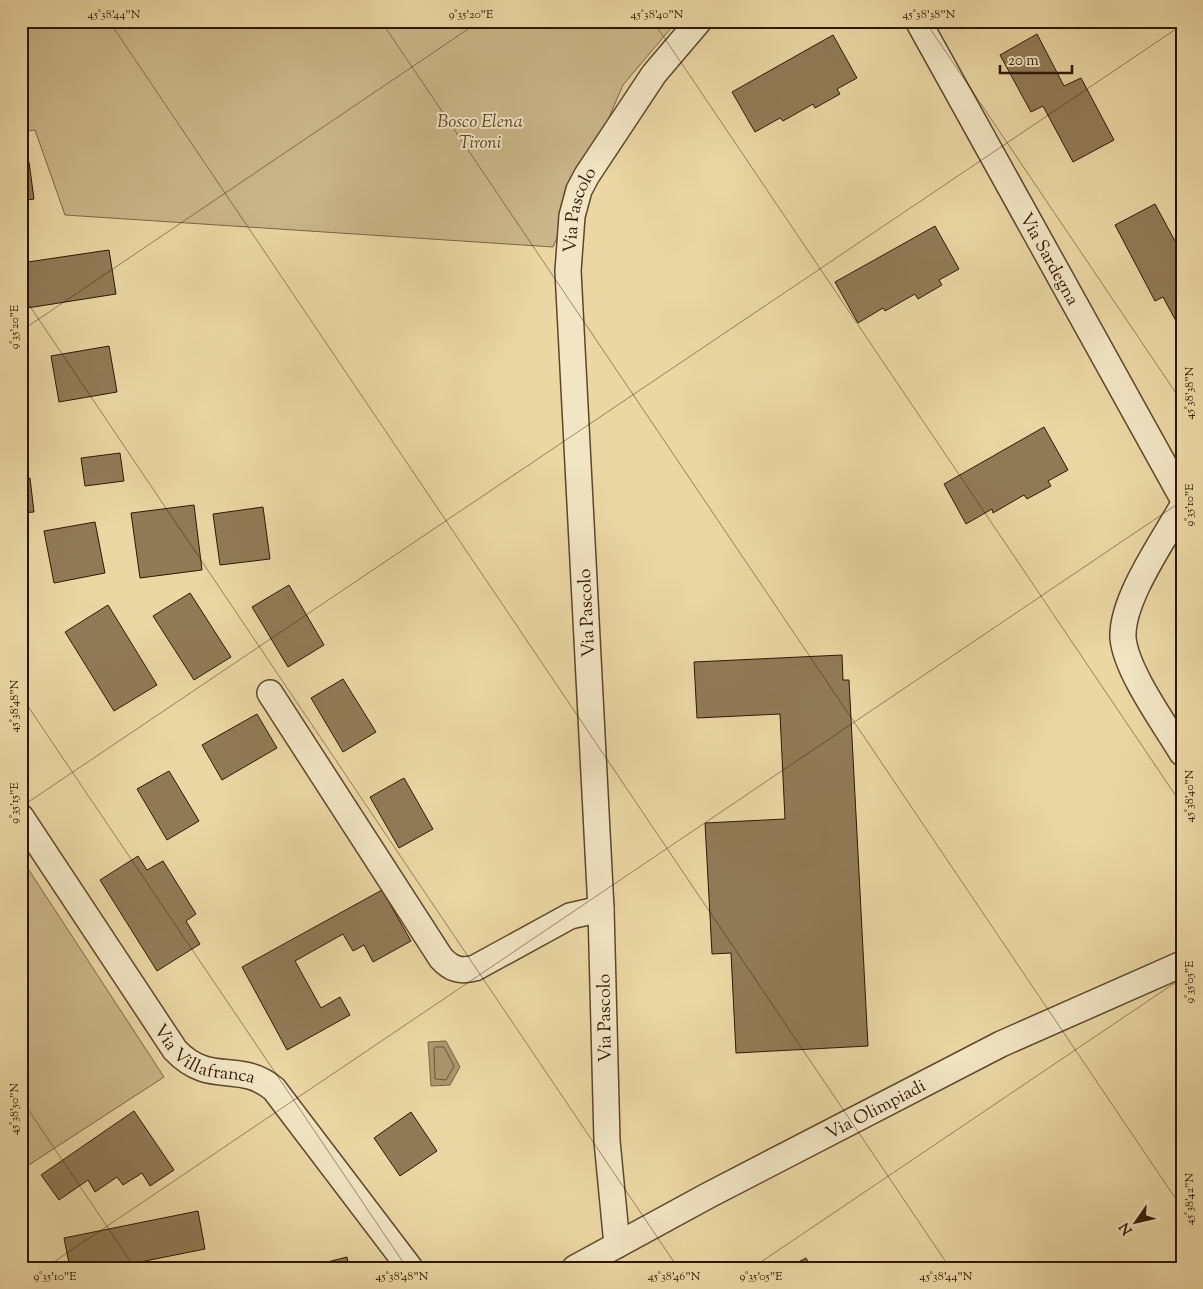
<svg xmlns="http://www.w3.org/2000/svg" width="1203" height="1289" font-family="'Sorts Mill Goudy',serif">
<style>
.green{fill:#cab689;stroke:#7d6646}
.water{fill:#ab966d;stroke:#7a6343}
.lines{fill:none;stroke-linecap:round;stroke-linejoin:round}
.shore{stroke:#6e5638;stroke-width:1}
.building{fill:#917b57;stroke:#301703}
.minor-casing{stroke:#5e472b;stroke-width:28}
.minor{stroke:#f1e5c4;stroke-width:25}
.ticks{fill:none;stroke:#301703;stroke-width:1;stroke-opacity:0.45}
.labels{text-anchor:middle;stroke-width:4;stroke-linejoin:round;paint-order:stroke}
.park-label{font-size:18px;font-style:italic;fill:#5e472b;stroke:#f1e5c4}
.street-label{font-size:18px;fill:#301703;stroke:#f1e5c4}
.neatline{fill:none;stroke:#301703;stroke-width:2}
.ticks-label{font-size:12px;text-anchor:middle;fill:#301703}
</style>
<rect width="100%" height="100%" fill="#ead7a4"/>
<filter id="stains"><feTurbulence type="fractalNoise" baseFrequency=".004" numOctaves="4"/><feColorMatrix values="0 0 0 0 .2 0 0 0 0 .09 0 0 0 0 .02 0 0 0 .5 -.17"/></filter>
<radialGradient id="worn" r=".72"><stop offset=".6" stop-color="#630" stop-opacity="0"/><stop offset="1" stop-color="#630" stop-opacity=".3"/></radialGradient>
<g class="green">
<polygon points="21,21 677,21 623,85 553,247 65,215 35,130 21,132"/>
<polygon points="21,858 164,1077 21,1170"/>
</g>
<polygon class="water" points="446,1041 460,1067 450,1085 431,1086 428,1042"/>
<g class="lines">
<polygon class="shore" points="436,1047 444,1047 454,1066 446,1080 435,1079 434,1049"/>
</g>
<g class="building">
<polygon points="1037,34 1064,86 1081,78 1114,140 1073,162 1043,106 1031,112 1000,55"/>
<polygon points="833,35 857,78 837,89 840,94 815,108 813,104 783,121 780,118 755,132 732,92"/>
<polygon points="29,162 34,199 21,201 21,163"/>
<polygon points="1155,204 1182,254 1182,332 1163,297 1155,301 1115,225"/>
<polygon points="935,226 959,269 939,280 942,285 918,299 915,294 885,311 883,308 858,323 835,282"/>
<polygon points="109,250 116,294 21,309 21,263"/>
<polygon points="109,346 117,392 59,402 51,356"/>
<polygon points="1044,427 1068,470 1048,481 1051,486 1027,499 1024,495 993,513 992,509 966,524 944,484"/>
<polygon points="120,453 124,481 85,486 81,458"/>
<polygon points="30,478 34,512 21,513 21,479"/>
<polygon points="194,505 202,570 140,578 131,513"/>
<polygon points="263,507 270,559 220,565 213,514"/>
<polygon points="95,522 105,573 54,583 44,531"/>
<polygon points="289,585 324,645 288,667 252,607"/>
<polygon points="190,593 231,657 194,680 153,616"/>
<polygon points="108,605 157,685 114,711 65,632"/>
<polygon points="842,655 843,680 849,680 868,1046 736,1053 731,953 712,954 705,823 785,819 780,714 697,718 694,662"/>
<polygon points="343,679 376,732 343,752 311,698"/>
<polygon points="257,714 277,748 222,780 202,745"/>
<polygon points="169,771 199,821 167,840 137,789"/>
<polygon points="404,778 433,829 399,848 370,797"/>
<polygon points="138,856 147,870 163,861 196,914 186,921 200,944 157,971 100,880"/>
<polygon points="382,890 411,941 373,962 364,945 353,951 343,934 295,961 321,1008 340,997 350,1015 287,1050 242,967"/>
<polygon points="134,1111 174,1170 150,1186 142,1173 123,1185 117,1177 95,1192 88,1180 59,1200 41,1175"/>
<polygon points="411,1112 437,1151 400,1176 374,1138"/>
<polygon points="198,1211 205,1249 110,1268 70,1268 64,1238"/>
<polygon points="347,1257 349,1268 304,1268"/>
<polygon points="806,1258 811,1268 787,1268"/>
</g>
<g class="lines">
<g class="minor-casing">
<g id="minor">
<path id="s1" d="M 918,21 L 1182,497"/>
<path d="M 1182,507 C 1163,541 1121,600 1123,638 C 1126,671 1164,723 1182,753"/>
<path d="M 270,693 L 441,958 C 451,969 460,972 475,968 L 570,916 L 601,909"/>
<path id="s2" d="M 21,817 L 175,1050 C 210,1087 239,1060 274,1089 L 410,1268"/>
<path id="s3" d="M 617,1245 L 607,1141 L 601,909 L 568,271 L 572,216 L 579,190 L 587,175 L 654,74 L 699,21"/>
<path id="s4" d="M 575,1268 L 709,1195 L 1001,1044 L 1182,964"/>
</g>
</g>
<use href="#minor" class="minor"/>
</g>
<path class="ticks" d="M 109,21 L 950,1268M 381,21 L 1182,1208M 653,21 L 1182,805M 925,21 L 1182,402M 21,293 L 678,1268M 21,331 L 480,21M 21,696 L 407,1268M 21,807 L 1182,25M 21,1099 L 135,1268M 45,1268 L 1182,501M 752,1268 L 1182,978"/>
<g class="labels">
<g class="park-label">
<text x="480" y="127">Bosco Elena<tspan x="480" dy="21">Tironi</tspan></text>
</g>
<g class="street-label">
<text dy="6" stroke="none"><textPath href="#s3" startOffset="1038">Via Pascolo</textPath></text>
<text dy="6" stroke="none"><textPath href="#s1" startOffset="272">Via Sardegna</textPath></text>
<text transform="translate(586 613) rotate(-93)" y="6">Via Pascolo</text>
<text transform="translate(604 1018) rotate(-91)" y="6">Via Pascolo</text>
<text dy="6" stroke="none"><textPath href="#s2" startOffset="308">Via Villafranca</textPath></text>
<text dy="6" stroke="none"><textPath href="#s4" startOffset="340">Via Olimpiadi</textPath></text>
</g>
</g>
<rect width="1203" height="1289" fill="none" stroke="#ead7a4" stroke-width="55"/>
<g transform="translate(1136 1222) rotate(236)" stroke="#f1e5c4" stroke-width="4" paint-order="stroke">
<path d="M0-4L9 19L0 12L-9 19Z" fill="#301703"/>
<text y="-8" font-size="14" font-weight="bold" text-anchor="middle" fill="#301703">N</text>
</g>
<path d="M1000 65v8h72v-8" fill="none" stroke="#301703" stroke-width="2.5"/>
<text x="1008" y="65" font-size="15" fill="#301703" stroke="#f1e5c4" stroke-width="4" paint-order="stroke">20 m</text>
<rect x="28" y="28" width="1148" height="1234" class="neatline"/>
<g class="ticks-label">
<text x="114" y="18">45°38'44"N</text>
<text x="471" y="18">9°35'20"E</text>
<text x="657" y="18">45°38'40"N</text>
<text x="929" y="18">45°38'38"N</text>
<text transform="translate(14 327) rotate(-90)" y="4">9°35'20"E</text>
<text transform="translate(1189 393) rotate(-90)" y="4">45°38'38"N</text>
<text transform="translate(1189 505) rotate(-90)" y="4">9°35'10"E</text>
<text transform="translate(14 706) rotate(-90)" y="4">45°38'48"N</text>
<text transform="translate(1189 796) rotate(-90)" y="4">45°38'40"N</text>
<text transform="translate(14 803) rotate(-90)" y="4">9°35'15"E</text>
<text transform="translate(1189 982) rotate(-90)" y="4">9°35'05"E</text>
<text transform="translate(14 1109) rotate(-90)" y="4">45°38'50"N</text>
<text transform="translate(1189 1199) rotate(-90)" y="4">45°38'42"N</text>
<text x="55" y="1280">9°35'10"E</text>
<text x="402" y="1280">45°38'48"N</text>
<text x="674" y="1280">45°38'46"N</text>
<text x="761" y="1280">9°35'05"E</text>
<text x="946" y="1280">45°38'44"N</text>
</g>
<rect width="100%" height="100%" filter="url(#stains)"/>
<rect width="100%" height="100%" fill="url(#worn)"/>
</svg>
